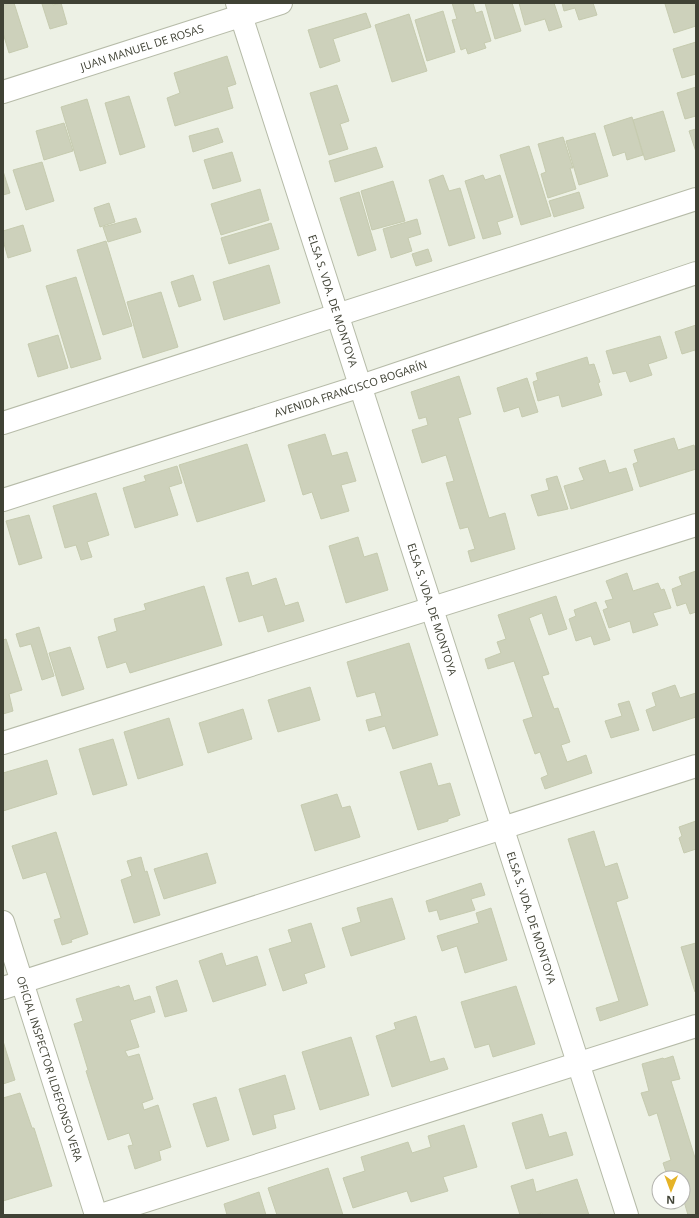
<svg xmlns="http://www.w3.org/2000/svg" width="699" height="1218" font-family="'Open Sans',sans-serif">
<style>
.building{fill:#cdd1bb;stroke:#c6cbaf}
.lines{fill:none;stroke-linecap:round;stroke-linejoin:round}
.minor-casing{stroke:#b6bba8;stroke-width:24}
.minor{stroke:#fff;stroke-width:22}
.labels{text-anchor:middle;stroke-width:3.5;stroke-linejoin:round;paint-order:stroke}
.street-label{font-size:11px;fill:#404235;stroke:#fff}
</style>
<rect width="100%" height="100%" fill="#edf1e5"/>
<g class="building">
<polygon points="3,3 14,3 28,47 9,53 3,33"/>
<polygon points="44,3 53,3 53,5 61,3 67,24 50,29 42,4"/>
<polygon points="452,3 473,3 476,13 482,11 491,41 484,43 486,48 468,54 466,48 461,50 452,20 457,19"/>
<polygon points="485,3 512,3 521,31 495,39"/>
<polygon points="519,3 554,3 562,27 549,31 545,19 525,25"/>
<polygon points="562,3 593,3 597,15 579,20 575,8 564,11"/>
<polygon points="667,3 696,3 696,26 674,33 665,4"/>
<polygon points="443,11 455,52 427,61 415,20"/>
<polygon points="366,13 371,27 333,39 340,61 320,68 308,30"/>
<polygon points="409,14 427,71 392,82 375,25"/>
<polygon points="696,42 696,74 682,78 673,49"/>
<polygon points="227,56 236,84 227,87 233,108 175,126 167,98 180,93 174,73"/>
<polygon points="337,85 349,121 340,124 348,149 329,155 310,93"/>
<polygon points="696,87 696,116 685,119 677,93"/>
<polygon points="129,96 145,147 120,155 105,103"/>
<polygon points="87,99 106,163 80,171 61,107"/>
<polygon points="663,111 675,151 645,160 633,120"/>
<polygon points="632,117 643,155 627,160 625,152 613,156 604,126"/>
<polygon points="64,123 73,151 44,160 36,131"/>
<polygon points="218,128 223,142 193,152 189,136"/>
<polygon points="696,129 696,152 689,131"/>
<polygon points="595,133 608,176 579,185 566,141"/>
<polygon points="563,137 573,168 570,168 576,189 548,198 541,174 546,172 538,144"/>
<polygon points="529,146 551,216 521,225 500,155"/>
<polygon points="376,147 383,167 335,182 329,161"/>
<polygon points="232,152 241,181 213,189 204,160"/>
<polygon points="42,162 54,201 26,210 13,170"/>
<polygon points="3,171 10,193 3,195"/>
<polygon points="443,175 449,191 460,188 475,238 449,246 429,180"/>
<polygon points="483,175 485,180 500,175 513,217 497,222 501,234 483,239 465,181"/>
<polygon points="393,181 405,221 372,230 361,191"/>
<polygon points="260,189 269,220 221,235 211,204"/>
<polygon points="359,192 376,250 358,256 340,198"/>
<polygon points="579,192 584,208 554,217 549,201"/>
<polygon points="109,203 115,222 100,227 94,208"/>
<polygon points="136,218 141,232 108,242 103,227"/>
<polygon points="417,219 421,234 408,238 412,251 391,258 383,229"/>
<polygon points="271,223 279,249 229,264 221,238"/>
<polygon points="23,225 31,251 8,258 3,240 3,231"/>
<polygon points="106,241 132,326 103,335 77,250"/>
<polygon points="428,249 432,261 416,266 412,254"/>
<polygon points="269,265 280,303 224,320 213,282"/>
<polygon points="193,275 201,300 179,307 171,282"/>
<polygon points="76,277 101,359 71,368 46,286"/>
<polygon points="161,292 178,347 143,358 127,302"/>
<polygon points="696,325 696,354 695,350 682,354 675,332"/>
<polygon points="58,335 68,368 38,377 28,344"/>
<polygon points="660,336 667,358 648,364 652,375 630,382 626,371 613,374 606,351"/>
<polygon points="587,357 589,365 594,364 600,382 598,383 602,395 562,407 559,395 538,401 533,382 538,380 536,373"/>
<polygon points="459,376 471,414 458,418 489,518 505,513 515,549 471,562 468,551 475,549 468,527 460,529 446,483 454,481 446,455 422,463 412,430 428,425 426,417 419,419 411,392"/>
<polygon points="527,378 538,412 522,417 519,407 504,412 497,388"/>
<polygon points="325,434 332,456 347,452 356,481 341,485 349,511 321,519 312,492 303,495 288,445"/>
<polygon points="674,438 678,450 694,445 696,453 696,469 640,487 633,464 638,462 634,450"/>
<polygon points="247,444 265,501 197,522 179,465"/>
<polygon points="605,460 609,473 626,468 633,490 571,509 564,486 584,480 579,468"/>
<polygon points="177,466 182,483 169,487 178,515 135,528 123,488 146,481 144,476"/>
<polygon points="557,476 568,509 538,516 531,495 549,490 546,479"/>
<polygon points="96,493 109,535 87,542 92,557 81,560 76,545 65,548 53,506"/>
<polygon points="29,515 42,558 19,565 6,521"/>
<polygon points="358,537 364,557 377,553 388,590 346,603 329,546"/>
<polygon points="696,571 696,612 690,614 686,603 677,606 672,589 682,585 679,577"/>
<polygon points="248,572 252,586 276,578 285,606 298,602 304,621 268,632 263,615 239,622 226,578"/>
<polygon points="627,573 633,591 658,583 661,590 664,589 671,608 653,613 658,625 633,633 630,621 609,628 603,610 608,608 605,601 613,599 606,581"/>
<polygon points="204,586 222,645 130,673 126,662 107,668 98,637 117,631 114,619 146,610 144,604"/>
<polygon points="556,596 567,629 549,635 542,613 529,618 549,674 542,676 554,709 558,708 570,742 561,745 567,762 586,755 592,773 545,789 541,778 548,775 540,752 535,754 523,720 533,717 514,661 488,669 485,659 501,653 497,642 506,639 498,615"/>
<polygon points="596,602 610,640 594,645 591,636 576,641 569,619 576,616 574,610"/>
<polygon points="39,627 54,676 42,680 31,644 20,647 16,634"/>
<polygon points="6,639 22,690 9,694 13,711 3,714 3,640"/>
<polygon points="409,643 438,735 393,749 385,726 369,731 366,720 382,716 375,692 357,697 347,662"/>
<polygon points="70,647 84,689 62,696 49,653"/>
<polygon points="675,685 680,698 696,693 696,717 653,731 646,710 656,706 652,693"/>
<polygon points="310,687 320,720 278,732 268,700"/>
<polygon points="629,701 639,730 611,738 605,721 622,716 618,704"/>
<polygon points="243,709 252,739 208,753 199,723"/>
<polygon points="169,718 183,765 138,779 124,732"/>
<polygon points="113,739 127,785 93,795 79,749"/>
<polygon points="47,760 57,794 3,811 3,773"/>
<polygon points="431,763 438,786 450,783 460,815 448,819 448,821 418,830 400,772"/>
<polygon points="337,794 342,808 350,806 360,837 315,851 301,805"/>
<polygon points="696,821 696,849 684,853 679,838 682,836 679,827"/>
<polygon points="594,831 605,867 617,863 628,898 616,902 648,1005 600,1021 596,1008 619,1001 568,839"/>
<polygon points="56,832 88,934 71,940 72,942 62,945 54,920 61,918 46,872 23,879 12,846"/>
<polygon points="207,853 216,883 164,899 154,869"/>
<polygon points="141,857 145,872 147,871 160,915 134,923 121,880 132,876 127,861"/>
<polygon points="481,883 485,895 471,899 475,910 440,920 437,910 429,912 426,901"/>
<polygon points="392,898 405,939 351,956 342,928 361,922 357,908"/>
<polygon points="491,908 507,960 465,973 457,946 442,951 437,936 479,923 476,913"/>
<polygon points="311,923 325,967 304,974 307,983 283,991 269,949 292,942 288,930"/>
<polygon points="696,943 696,992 695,992 681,947"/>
<polygon points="222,953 226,966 257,956 266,985 213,1002 199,961"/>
<polygon points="177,980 187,1011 165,1017 156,987"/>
<polygon points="129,985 134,1001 150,996 155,1012 130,1020 139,1047 125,1051 128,1057 139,1054 153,1099 142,1103 144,1110 158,1105 171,1147 159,1151 161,1160 135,1169 128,1146 133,1145 129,1133 108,1140 86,1071 88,1070 74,1024 83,1021 76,999 119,986 120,988"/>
<polygon points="516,986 535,1044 493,1057 489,1044 475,1048 461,1002"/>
<polygon points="416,1016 430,1062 444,1058 448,1069 392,1087 376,1036 396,1029 394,1023"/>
<polygon points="351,1037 369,1095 320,1110 302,1052"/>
<polygon points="3,1041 15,1080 3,1084"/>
<polygon points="673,1056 680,1079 671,1081 696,1161 696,1215 688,1215 683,1198 683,1178 668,1178 663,1163 671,1160 657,1113 649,1116 641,1093 649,1091 642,1064 663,1058 664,1059"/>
<polygon points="285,1075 295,1109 273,1115 276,1128 253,1135 239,1089"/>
<polygon points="20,1093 32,1128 34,1128 52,1186 3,1201 3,1098"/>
<polygon points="216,1097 229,1140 207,1147 193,1104"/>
<polygon points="542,1114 549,1137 566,1132 573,1155 526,1169 512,1123"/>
<polygon points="464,1125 477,1167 443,1177 448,1191 411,1202 407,1191 353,1208 343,1178 365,1171 361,1157 408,1142 412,1153 431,1147 428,1136"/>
<polygon points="328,1168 343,1215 277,1215 268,1188"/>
<polygon points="533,1179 536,1192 577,1179 589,1215 543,1215 542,1213 535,1215 520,1215 511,1186"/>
<polygon points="259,1192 266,1215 227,1215 224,1204"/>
</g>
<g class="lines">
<g class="minor-casing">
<g id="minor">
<path id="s1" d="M 237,3 L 627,1215"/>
<path id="s2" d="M 3,92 L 281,3"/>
<polyline points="3,423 696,199"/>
<path id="s3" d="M 3,500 L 361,386 L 696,273"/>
<polyline points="3,743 696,525"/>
<path id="s4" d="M 3,922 L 96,1215"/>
<polyline points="3,988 696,766"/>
<polyline points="101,1215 696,1026"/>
</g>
</g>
<use href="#minor" class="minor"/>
</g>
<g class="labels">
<g class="street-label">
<text dy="4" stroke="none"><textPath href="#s2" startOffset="146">JUAN MANUEL DE ROSAS</textPath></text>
<text dy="4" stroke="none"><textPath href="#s1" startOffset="313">ELSA S. VDA. DE MONTOYA</textPath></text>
<text dy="4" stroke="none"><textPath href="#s3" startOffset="365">AVENIDA FRANCISCO BOGARÍN</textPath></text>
<text dy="4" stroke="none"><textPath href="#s1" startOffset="637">ELSA S. VDA. DE MONTOYA</textPath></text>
<text dy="4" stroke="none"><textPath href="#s1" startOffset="961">ELSA S. VDA. DE MONTOYA</textPath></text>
<text dy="4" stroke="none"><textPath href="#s4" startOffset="154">OFICIAL INSPECTOR ILDEFONSO VERA</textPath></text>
</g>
</g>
<rect width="699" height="1218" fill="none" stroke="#404235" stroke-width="8"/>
<g transform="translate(671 1190) rotate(181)"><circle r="19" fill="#ffffff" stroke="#b3b3ae"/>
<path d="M0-3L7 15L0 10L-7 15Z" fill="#e5b327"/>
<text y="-6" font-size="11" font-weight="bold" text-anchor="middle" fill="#404235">N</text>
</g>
</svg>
